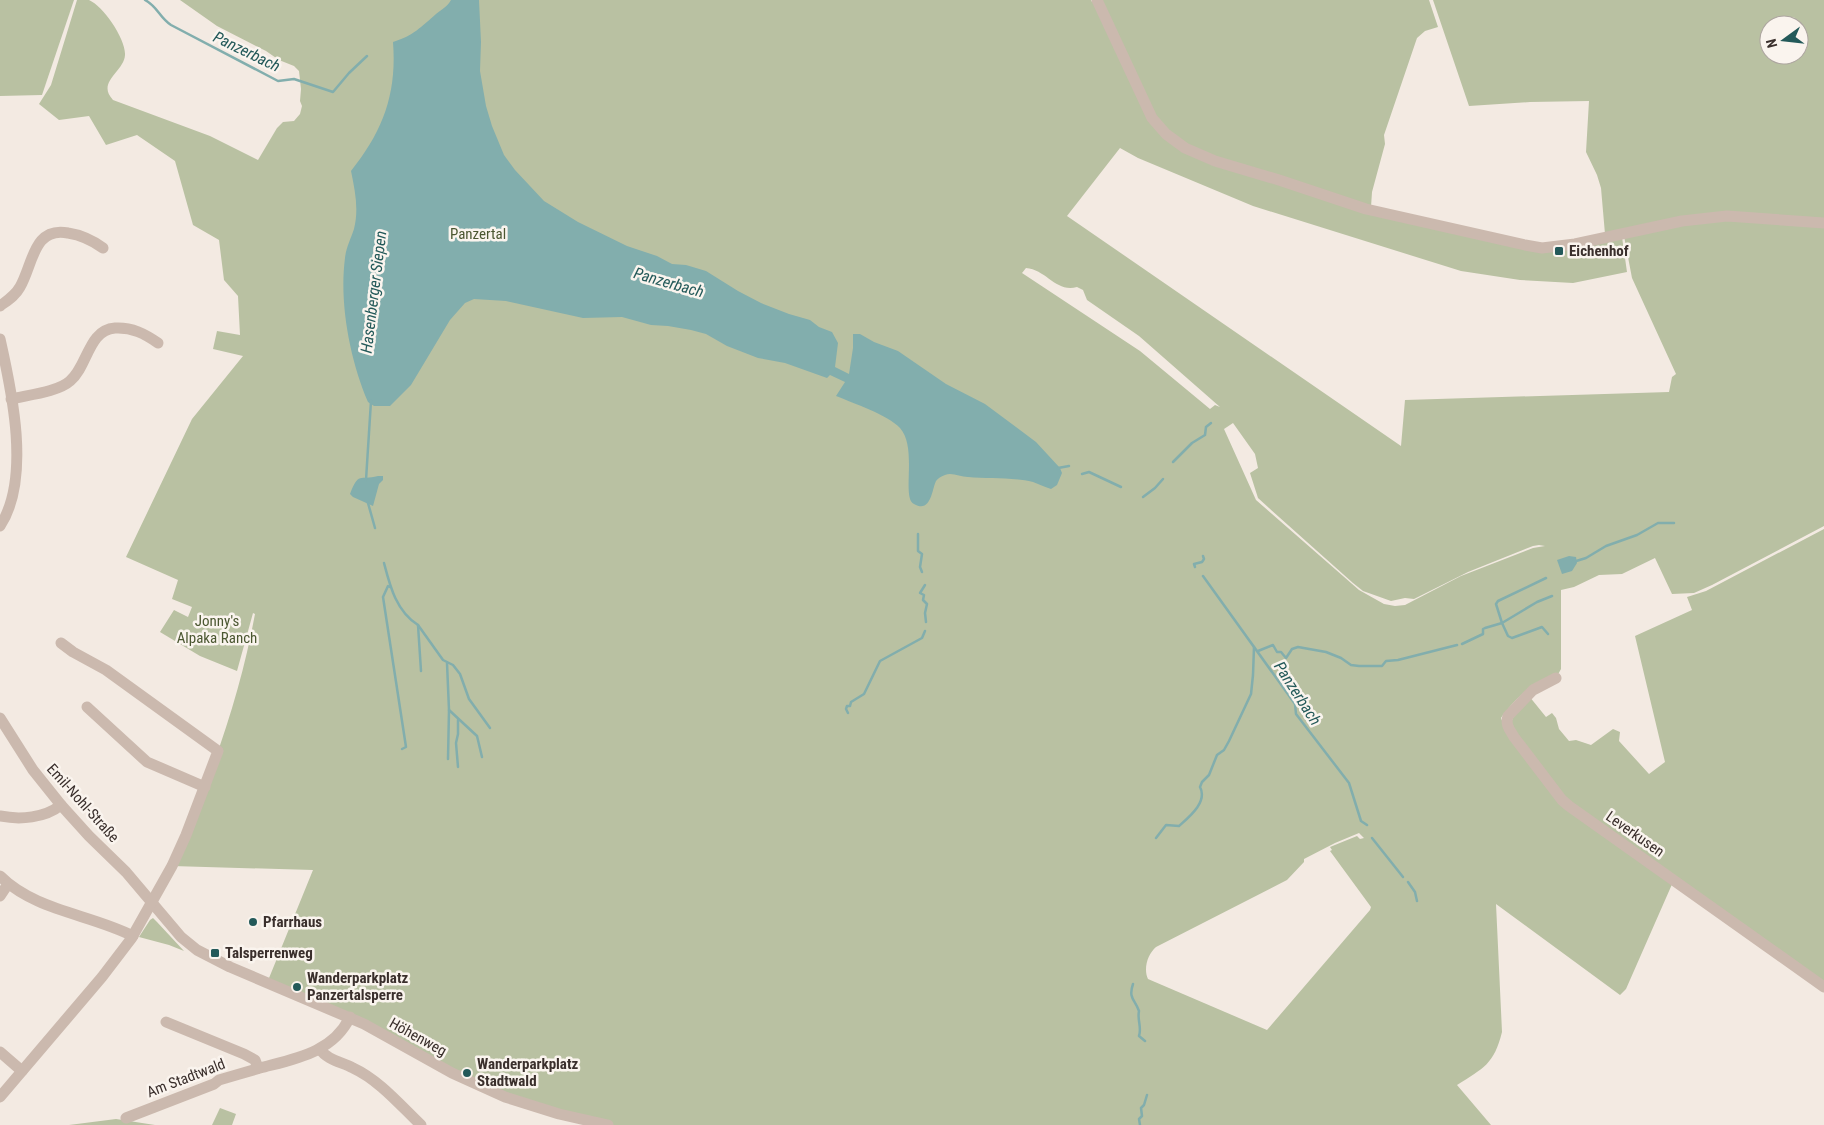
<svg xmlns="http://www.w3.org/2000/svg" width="1824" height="1125" font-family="'Roboto Condensed',sans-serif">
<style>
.green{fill:#b9c1a2;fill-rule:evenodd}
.water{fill:#82aead}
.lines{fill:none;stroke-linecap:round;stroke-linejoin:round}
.stream{stroke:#82aead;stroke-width:2.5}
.minor{stroke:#cbb9ae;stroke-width:11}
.poi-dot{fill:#235959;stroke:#faf4ee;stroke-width:2}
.labels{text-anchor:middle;stroke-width:5;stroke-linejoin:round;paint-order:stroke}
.park-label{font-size:15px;fill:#4b5731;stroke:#faf4ee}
.poi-label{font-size:15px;font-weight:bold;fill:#3a2f2c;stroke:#faf4ee;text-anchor:start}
.street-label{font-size:15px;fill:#3a2f2c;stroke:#faf4ee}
.water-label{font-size:16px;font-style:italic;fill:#235959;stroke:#faf4ee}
</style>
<rect width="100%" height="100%" fill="#f3eae2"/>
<g class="green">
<polygon points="0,0 74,0 42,95 0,96"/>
<path d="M 77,0 C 80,0 86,0 89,0 C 103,6 126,39 125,55 C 124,72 96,82 113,100 L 210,136 L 258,160 L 277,128 L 283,122 L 294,121 L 300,114 L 302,106 L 300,101 L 301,89 L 299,71 L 294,66 L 279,60 L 266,51 L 217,26 L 180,0 L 1091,0 L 1092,2 L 1093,0 L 1429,0 L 1438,27 L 1425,31 L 1417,38 L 1384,135 L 1385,144 L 1372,192 L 1371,207 L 1210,157 C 1185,146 1171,135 1154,115 L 1151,121 L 1169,140 L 1181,149 L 1204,160 L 1282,183 L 1356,209 L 1530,249 C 1561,252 1591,244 1622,237 L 1627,272 L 1573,283 L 1520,280 L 1461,271 L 1253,206 L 1138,158 L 1120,148 L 1067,216 L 1401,446 L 1405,400 L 1669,392 L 1672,377 L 1676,374 L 1632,278 L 1624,236 L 1691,222 L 1724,218 L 1824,225 L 1824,526 L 1712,585 L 1694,593 L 1672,594 L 1655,558 L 1622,574 L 1599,575 L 1574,587 L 1561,590 L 1561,669 L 1556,678 C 1550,679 1542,680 1536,684 C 1523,692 1510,705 1501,718 L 1506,731 L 1513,739 L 1515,735 L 1511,722 L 1519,706 L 1529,696 L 1546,717 L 1552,713 L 1556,718 L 1559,729 L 1569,741 L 1576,740 L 1591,745 L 1613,729 L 1620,732 L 1619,741 L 1649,774 L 1665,762 L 1635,636 L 1692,610 L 1687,597 L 1706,591 L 1824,529 L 1824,984 L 1573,806 L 1570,809 L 1673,882 L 1626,989 L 1620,995 L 1496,904 L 1502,1032 C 1494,1064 1484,1068 1457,1085 L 1491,1125 L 608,1125 L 559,1114 L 505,1097 L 452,1073 L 364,1024 L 267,983 L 313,870 L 172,866 C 208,786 239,701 255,614 L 253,613 L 237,671 L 200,656 L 160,632 L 174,610 L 188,617 L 192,607 L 172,599 L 178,580 L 126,557 L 192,419 L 243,356 L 213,349 L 217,331 L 240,335 L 238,296 L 224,280 L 219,240 L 193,225 L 175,161 L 137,135 L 106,145 L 89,116 L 59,120 L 39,104 L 51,85 ZM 1026,268 C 1047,270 1056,293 1077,287 L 1083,290 L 1087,300 L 1139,336 L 1220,407 L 1215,405 L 1210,409 L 1140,351 L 1022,273 ZM 1233,423 L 1255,454 L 1258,468 L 1250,473 L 1258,498 L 1269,508 L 1353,583 L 1363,591 L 1391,601 L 1405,598 L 1414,599 L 1468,572 L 1533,546 L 1539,545 L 1545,546 L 1533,548 L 1461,576 L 1405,605 L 1395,606 L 1384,604 L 1359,590 L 1256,500 L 1224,429 ZM 1359,833 L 1364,838 L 1360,839 L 1357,836 L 1330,847 L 1332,850 L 1330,851 L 1371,907 L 1370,910 L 1267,1030 L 1148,979 C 1143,968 1148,954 1156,947 L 1287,880 L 1304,862 L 1304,859 L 1335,843 Z"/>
<path d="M 1433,0 L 1824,0 L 1824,220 L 1731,214 L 1605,234 L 1601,188 L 1597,175 L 1586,152 L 1589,101 L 1530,102 L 1469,106 ZM 1769,25 L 1799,25 L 1799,55 L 1769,55 Z"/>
<polygon points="153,918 157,922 184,951 169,945 139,937 150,920"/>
<polygon points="220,1108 236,1114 232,1125 212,1125"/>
<polygon points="116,1119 155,1125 69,1125"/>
</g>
<g class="water">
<path d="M 451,0 L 479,0 L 481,42 L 480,71 L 486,106 L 492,126 L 504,155 L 515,170 L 544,201 L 578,222 L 627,246 L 657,256 L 672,264 L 686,265 L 706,271 L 738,291 L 761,303 L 789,314 L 810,320 L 819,327 L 832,332 L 838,343 L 835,367 L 849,374 L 853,348 L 853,334 L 860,334 L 874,342 L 898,351 L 946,384 L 985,404 L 1036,442 L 1060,468 L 1062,473 L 1057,485 L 1051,489 C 1044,487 1039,484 1033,482 C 1013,477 988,479 968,477 C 960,477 952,472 945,475 C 942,476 938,478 936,481 C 932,489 931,514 914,504 C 901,498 918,448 900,428 C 888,415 853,403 836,396 L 845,382 L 830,375 L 827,378 L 785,363 L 758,358 L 727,346 L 706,334 L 691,330 L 668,326 L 651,325 L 622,317 L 583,318 L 506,301 L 474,299 L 465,303 L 450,320 L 411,385 L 390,406 L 374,406 L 368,402 C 350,360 339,303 345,258 C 346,248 351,238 354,229 C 359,209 355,191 351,171 C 383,131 397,94 393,42 C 413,36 421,27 436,14 C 442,9 447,7 451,0 Z"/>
<path d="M 378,476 L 383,476 L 383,480 L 379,484 L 373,506 L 353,497 L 350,494 C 359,471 359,481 378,476 Z"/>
<polygon points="1569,556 1576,557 1577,563 1572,571 1562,574 1557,560"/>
</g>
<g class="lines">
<g class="stream">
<path d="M 145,0 C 158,7 159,17 171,25 L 278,81 L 294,79 L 333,92 L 349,73 L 367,56"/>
<polyline points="1173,462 1192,443 1205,435 1206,427 1211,423"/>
<polyline points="1058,468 1069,466"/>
<polyline points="1082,474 1089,472 1121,487"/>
<polyline points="366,480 371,401"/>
<polyline points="1143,497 1155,488 1163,479"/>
<polyline points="368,503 375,528"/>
<polyline points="918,534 918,551 922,554 920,567 922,572"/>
<polyline points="1573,562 1586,558 1606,546 1637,535 1658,523 1674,523"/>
<path d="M 384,563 C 390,586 396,611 418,625 L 443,660 L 453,665 L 460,674 L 469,699 L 490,728"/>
<polyline points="1195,567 1194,564 1202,562 1204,559 1203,556"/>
<polyline points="1203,576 1295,704 1296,714 1349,783 1361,821 1367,825"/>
<polyline points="925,585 920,593 924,595 923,600 927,604 925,613 926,622"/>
<polyline points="390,587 388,586 383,597 406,747 402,749"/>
<polyline points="418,625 421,671"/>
<polyline points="1548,634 1542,627 1512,638 1508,636 1502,623 1537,602 1552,596"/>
<polyline points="1462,644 1483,634 1483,629 1485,628 1502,623 1496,604 1498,601 1546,578"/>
<polyline points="1258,651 1273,645 1277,652 1281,652 1286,658 1292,649 1298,647 1326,652 1341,658 1351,665 1359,666 1382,666 1386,661 1398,660 1457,645"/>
<polyline points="447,663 449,710 448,759"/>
<polyline points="449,710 477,736 482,757"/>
<polyline points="848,713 846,709 847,706 850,706 851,702 864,694 880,661 922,638 925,631"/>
<polyline points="458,720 458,734 456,743 458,767"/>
<path d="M 1156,838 L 1166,825 L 1179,826 C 1189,817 1208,802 1200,787 L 1202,782 L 1209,775 L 1217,755 L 1224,750 L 1229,741 L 1251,694 L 1253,675 L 1254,647"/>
<polyline points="1372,838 1403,877"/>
<polyline points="1408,882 1415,892 1417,901"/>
<path d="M 1133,984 C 1128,999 1135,999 1139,1011 C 1137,1020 1142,1027 1139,1036 L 1145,1041"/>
<polyline points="1140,1125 1139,1119 1142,1116 1141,1108 1144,1105 1147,1095"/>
</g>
<g class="minor">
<polyline points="1097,0 1152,118 1166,134 1185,148 1215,161 1279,180 1366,209 1525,245 1542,248 1575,244 1682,221 1727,216 1824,223"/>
<path d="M 0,306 C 8,300 15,296 20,287 C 33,265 33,226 68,233 C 81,235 92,240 103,248"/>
<path d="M 0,339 C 12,392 31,479 0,526"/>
<path d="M 11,399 C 27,395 58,392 70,381 C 88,366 88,330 115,328 C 132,327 145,334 158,343"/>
<path d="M 1556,678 L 1533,690 L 1508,716 C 1505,725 1510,730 1514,737 L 1562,800 L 1569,806 L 1824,987"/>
<polyline points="87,707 147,762 205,787"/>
<polyline points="0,718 33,770 61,805 89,836 126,872 181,937 197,950 230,967 364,1024 452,1073 505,1097 559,1114 608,1125"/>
<path d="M 0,816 C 20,820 45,818 61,805"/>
<path d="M 0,876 C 35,911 90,914 133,936"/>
<polyline points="0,896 8,884"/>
<polyline points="166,1022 244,1054 255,1060 258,1068"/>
<path d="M 320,1049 C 327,1060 342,1062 353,1068 C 379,1080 400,1105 421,1125"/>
<polyline points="0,1052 22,1071"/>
<polyline points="0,1097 102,977 131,939 172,866 186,835 218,751 106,670 73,652 61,643"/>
<path d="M 126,1118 L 214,1084 L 219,1080 C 233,1076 246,1072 260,1068 C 294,1059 333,1053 350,1017"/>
</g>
</g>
<g class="poi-dot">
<rect x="1554" y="246" width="10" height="10" rx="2.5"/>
<circle cx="253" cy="922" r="5"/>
<rect x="210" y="948" width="10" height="10" rx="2.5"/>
<circle cx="297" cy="987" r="5"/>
<circle cx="467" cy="1073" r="5"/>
</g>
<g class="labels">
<g class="park-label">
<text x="478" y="239">Panzertal</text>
<text x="217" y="626">Jonny's<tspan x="217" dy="17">Alpaka Ranch</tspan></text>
</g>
<g class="poi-label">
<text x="1569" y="256">Eichenhof</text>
<text x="263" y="927">Pfarrhaus</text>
<text x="225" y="958">Talsperrenweg</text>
<text x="307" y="983">Wanderparkplatz<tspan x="307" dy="17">Panzertalsperre</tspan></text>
<text x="477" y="1069">Wanderparkplatz<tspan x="477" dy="17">Stadtwald</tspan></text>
</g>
<g class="street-label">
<text transform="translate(83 803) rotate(48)" y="5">Emil-Nohl-Straße</text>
<text transform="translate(1635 834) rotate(35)" y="5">Leverkusen</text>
<text transform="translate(418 1037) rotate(29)" y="5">Höhenweg</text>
<text transform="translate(186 1078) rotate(-21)" y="5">Am Stadtwald</text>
</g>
<g class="water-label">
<text transform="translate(247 51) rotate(26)" y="6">Panzerbach</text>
<text transform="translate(669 282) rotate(16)" y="6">Panzerbach</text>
<text transform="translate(373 292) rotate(-83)" y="6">Hasenberger Siepen</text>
<text transform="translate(1298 693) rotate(57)" y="6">Panzerbach</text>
</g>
</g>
<g transform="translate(1784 40) rotate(255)"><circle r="24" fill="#faf4ee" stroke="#ada5a0"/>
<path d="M0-4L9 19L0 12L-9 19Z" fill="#235959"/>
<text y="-8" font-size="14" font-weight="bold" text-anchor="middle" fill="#3a2f2c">N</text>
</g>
</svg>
